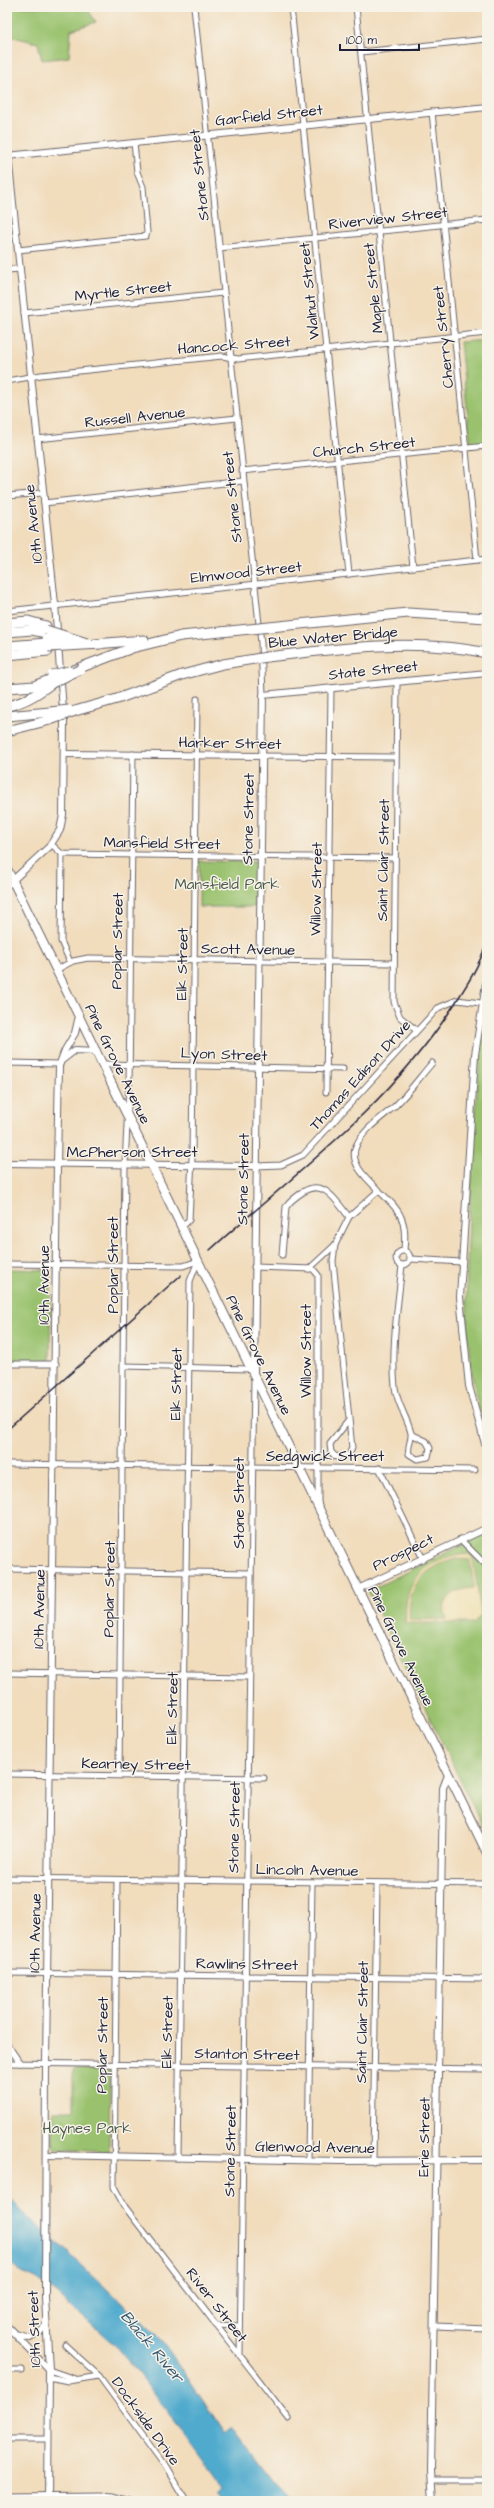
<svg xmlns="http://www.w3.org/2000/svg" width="494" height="2508" font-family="'Architects Daughter',sans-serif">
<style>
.green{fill:#9ac26e;stroke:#5e7254}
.sand{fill:#eeda9e;stroke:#887e6c;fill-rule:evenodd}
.water{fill:#4faacd;stroke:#386684}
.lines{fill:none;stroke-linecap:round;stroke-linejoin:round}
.minor-casing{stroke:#6a6368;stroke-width:7}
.tertiary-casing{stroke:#6a6368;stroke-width:8}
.primary-casing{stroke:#6a6368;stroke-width:10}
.motorway-casing{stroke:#6a6368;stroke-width:11}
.minor{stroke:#fff;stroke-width:5}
.tertiary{stroke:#fff;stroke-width:6}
.primary{stroke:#fff;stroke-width:8}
.motorway{stroke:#fff;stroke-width:9}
.rail{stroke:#22223b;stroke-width:1.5}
.motorway-bridge-casing{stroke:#6a6368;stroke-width:11;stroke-linecap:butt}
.motorway-bridge{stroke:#fff;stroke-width:9}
.labels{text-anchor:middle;stroke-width:3;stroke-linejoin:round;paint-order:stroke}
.street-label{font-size:15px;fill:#22223b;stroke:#f7f3e8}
.park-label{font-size:15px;fill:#4c5a4d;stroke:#f7f3e8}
.water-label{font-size:16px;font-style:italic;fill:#345875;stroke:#f7f3e8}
</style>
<rect width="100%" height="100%" fill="#f7f3e8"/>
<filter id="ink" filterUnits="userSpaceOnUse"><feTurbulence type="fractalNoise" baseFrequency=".025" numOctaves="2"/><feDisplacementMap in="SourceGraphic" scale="8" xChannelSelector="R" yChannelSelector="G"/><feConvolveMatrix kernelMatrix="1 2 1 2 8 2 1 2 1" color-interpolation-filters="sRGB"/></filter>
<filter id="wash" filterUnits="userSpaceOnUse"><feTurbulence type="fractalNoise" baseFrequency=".012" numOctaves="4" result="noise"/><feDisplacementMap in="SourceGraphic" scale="16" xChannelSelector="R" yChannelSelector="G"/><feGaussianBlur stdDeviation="0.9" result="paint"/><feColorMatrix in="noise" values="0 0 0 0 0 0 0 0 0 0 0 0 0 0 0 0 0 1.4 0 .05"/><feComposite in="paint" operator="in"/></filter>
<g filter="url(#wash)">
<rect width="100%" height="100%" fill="#f1dcbc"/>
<g class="green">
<polygon points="7,7 86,7 96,22 71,30 69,57 42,60 38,43 9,36"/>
<polygon points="487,340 487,445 471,447 460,342"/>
<polygon points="199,861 256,862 255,907 199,907"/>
<path d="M 487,1002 L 487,1437 C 458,1350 467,1260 472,1170 C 476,1114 478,1058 487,1002 Z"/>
<polygon points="7,1269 51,1270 50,1362 7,1361"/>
<polygon points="487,1533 487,1835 368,1591"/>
<polygon points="73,2069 110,2070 109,2152 53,2149 53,2111 73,2111"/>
</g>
<path class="sand" d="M 469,1554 L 473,1559 L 481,1614 L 474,1623 L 406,1623 C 402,1579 427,1558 469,1554 ZM 456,1559 L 470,1560 L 474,1588 C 455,1588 438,1600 447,1619 L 410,1620 C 406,1586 424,1567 456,1559 Z"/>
<polygon class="water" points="7,2195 25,2215 56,2241 163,2342 225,2433 233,2427 289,2501 222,2501 217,2495 222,2490 219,2483 142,2377 118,2348 57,2294 36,2279 22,2273 7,2260"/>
</g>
<g filter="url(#ink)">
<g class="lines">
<g class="minor-casing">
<g id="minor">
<polyline points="194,7 261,643 263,695"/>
<polyline points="291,7 349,574"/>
<polyline points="356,7 413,567"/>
<polyline points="361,52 487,39"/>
<polyline points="432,112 477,560"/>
<polyline points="219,248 487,220"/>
<polyline points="18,250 146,236 147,232 143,187 137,172 134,143"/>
<polyline points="7,270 20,269"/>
<polyline points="24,313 223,293"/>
<polyline points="7,381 41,375 222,356 238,359 487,333"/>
<polyline points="37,439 237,418"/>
<polyline points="242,471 487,446"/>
<polyline points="7,496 43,493"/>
<polyline points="44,503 243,481"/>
<polyline points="7,611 487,559"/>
<polyline points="397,681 394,1002 400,1017 416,1030"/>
<polyline points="262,756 396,757"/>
<polyline points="51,844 62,854 395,858"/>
<polyline points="62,854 61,941 70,962"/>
<polyline points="56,970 73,961 88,958 394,963"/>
<polyline points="7,1063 60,1064"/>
<polyline points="104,1064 343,1069"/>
<polyline points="326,1092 331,688"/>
<polyline points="256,1166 281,1165 303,1155 438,1008 457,1000 481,1003"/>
<polyline points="182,1227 189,1220 192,1158 197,699"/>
<polyline points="335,1245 333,1261 352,1448 349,1455 336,1457 331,1452 330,1444 349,1420"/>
<path d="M 404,1250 C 405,1240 406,1228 401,1217 C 392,1194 342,1171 357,1144 C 365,1128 383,1117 396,1105 C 409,1092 420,1077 432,1063"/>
<circle cx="403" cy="1258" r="7"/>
<path d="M 282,1255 L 286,1207 C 290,1201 297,1196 303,1192 C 324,1178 337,1202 349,1217"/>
<polyline points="411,1259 461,1262"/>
<polyline points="7,1264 183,1266 198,1261"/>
<path d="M 402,1265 C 398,1305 391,1347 395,1387 C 397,1404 407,1417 411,1433 C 412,1440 407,1446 409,1454 L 417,1459 L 428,1457 L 430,1448 L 426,1441 L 411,1434"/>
<polyline points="254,1267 313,1269 318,1275 318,1504"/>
<polyline points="309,1269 335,1245 349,1217 379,1190"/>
<polyline points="7,1364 56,1364"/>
<polyline points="124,1366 251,1369"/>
<polyline points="7,1464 475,1470"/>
<polyline points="379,1468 422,1557"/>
<polyline points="460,1539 487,1566"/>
<polyline points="7,1569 251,1573"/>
<polyline points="7,1673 249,1677"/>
<polyline points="7,1774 264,1778"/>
<polyline points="119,1775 125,1165 129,1086 133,754"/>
<polyline points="7,1878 487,1884"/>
<polyline points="117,1880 114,2187 125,2207 289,2419"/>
<polyline points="7,1973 487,1979"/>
<polyline points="7,2044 20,2063"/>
<polyline points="7,2063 487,2069"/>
<polyline points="178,2158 190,1281 198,1261"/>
<polyline points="308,2160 312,1882"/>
<polyline points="373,2162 377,1883"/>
<polyline points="216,2325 240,2326"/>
<polyline points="434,2326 487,2328"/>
<polyline points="65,2345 99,2376"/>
<polyline points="240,2354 254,1377"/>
<polyline points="7,2370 22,2370"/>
<polyline points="49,2370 75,2379"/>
<polyline points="49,2377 68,2381 99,2376 165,2466 186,2501"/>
<polyline points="7,2439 48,2439"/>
<polyline points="433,2480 487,2480"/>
<polyline points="7,2496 101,2495 114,2496 129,2501"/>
</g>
</g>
<g class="tertiary-casing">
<g id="tertiary">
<polyline points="7,146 55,604 64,723 63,815 60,830 49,847 13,880"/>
<polyline points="7,156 487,107"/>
<polyline points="64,754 262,756"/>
<polyline points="487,977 475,1055 460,1297 469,1386 487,1451"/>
<polyline points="62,1060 75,1050 97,1051"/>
<polyline points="7,1163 256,1166"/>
<polyline points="254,1373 263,695 487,673"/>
<polyline points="358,1589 487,1528"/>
<polyline points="46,2155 341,2161 487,2160"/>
<polyline points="7,2326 49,2370"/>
<polyline points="15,2334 30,2338 40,2332 46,2322"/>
<polyline points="48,2501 49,2370 45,2297 46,2064 57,1164 59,1066 65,1050 75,1033 79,1016"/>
<polyline points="433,2501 431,2471 443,1788 448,1775"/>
</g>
</g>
<g class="primary-casing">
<polyline id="primary" points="7,869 487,1853"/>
</g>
<g class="motorway-casing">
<g id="motorway">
<polyline points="7,623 28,621 46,626"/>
<polyline points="7,632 32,630 46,633"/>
<polyline points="95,644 144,640"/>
<polyline points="7,646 47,643"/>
<polyline points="7,655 48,651"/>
<path d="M 267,657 C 339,648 415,638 487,653"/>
<polyline points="74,670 132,648 181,636"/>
<polyline points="7,688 34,686 52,679"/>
<path d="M 7,706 C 27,702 40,692 56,680"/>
<polyline points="75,711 117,699 182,675"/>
<polyline points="7,716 50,712"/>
<polyline points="7,731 50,720"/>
<polyline points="7,883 13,880"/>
</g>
</g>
<use href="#minor" class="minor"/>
<use href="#tertiary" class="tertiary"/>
<use href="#primary" class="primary"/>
<use href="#motorway" class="motorway"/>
<g class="rail">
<path d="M 210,1250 C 295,1174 387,1106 450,1011 C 465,988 478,969 487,942"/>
<polyline points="7,1430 181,1275"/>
</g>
<g class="motorway-bridge-casing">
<g id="motorway-bridge">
<polyline points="46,630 87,643"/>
<polyline points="181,636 408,613 487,618"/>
<polyline points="47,639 68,641"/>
<polyline points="48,647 101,644"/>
<polyline points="52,675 69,671"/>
<polyline points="182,675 223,664 267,657"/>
<polyline points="52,683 81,669"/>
<polyline points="50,712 69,710"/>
<polyline points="50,720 75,711"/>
</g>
</g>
<use href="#motorway-bridge" class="motorway-bridge"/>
</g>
</g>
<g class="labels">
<g class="street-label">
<text transform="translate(269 115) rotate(-6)" y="5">Garfield Street</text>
<text transform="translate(199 175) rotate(-96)" y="5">Stone Street</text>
<text transform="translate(388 218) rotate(-6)" y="5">Riverview Street</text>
<text transform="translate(373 288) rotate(-96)" y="5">Maple Street</text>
<text transform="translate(123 291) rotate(-6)" y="5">Myrtle Street</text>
<text transform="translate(309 291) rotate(-96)" y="5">Walnut Street</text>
<text transform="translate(443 337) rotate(-96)" y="5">Cherry Street</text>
<text transform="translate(234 345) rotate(-4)" y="5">Hancock Street</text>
<text transform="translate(135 417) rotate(-6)" y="5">Russell Avenue</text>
<text transform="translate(364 447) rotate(-6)" y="5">Church Street</text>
<text transform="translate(232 497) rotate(-96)" y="5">Stone Street</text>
<text transform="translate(33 524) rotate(-96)" y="5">10th Avenue</text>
<text transform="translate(246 572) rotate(-6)" y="5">Elmwood Street</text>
<text transform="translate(333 637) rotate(-5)" y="5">Blue Water Bridge</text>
<text transform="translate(373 670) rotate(-6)" y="5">State Street</text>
<text transform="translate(230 743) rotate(1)" y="5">Harker Street</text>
<text transform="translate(248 819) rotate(-89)" y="5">Stone Street</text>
<text transform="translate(162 843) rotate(1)" y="5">Mansfield Street</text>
<text transform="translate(383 860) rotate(-89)" y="5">Saint Clair Street</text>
<text transform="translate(316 889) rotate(-89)" y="5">Willow Street</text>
<text transform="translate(117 941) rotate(-89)" y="5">Poplar Street</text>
<text transform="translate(248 949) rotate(1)" y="5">Scott Avenue</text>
<text transform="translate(182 964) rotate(-89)" y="5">Elk Street</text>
<text transform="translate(224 1054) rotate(2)" y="5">Lyon Street</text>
<text transform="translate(118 1064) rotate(64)" y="5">Pine Grove Avenue</text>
<text transform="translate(360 1075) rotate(-48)" y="5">Thomas Edison Drive</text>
<text x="132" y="1157">McPherson Street</text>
<text transform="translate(243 1179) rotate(-89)" y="5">Stone Street</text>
<text transform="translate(113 1265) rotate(-90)" y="5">Poplar Street</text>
<text transform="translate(44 1285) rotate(-90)" y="5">10th Avenue</text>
<text transform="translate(306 1351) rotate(-90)" y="5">Willow Street</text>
<text transform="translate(259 1355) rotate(64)" y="5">Pine Grove Avenue</text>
<text transform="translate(176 1384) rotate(-89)" y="5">Elk Street</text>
<text x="325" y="1461">Sedgwick Street</text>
<text transform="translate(239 1503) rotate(-90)" y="5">Stone Street</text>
<text transform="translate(403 1552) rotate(-26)" y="5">Prospect</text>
<text transform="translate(109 1589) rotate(-89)" y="5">Poplar Street</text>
<text transform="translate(39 1609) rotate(-89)" y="5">10th Avenue</text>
<text transform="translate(401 1646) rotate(64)" y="5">Pine Grove Avenue</text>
<text transform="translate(172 1708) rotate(-89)" y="5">Elk Street</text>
<text transform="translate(136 1764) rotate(1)" y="5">Kearney Street</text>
<text transform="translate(234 1827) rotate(-89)" y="5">Stone Street</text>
<text transform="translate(307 1870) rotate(1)" y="5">Lincoln Avenue</text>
<text transform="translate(35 1933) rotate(-89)" y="5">10th Avenue</text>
<text transform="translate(247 1964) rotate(1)" y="5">Rawlins Street</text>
<text transform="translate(362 2022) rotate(-89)" y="5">Saint Clair Street</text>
<text transform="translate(167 2032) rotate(-89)" y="5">Elk Street</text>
<text transform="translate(102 2045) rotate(-89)" y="5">Poplar Street</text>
<text transform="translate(247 2054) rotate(1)" y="5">Stanton Street</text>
<text transform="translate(424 2137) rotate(-89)" y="5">Erie Street</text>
<text transform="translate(315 2147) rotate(1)" y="5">Glenwood Avenue</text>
<text transform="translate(230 2151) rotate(-89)" y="5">Stone Street</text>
<text transform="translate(217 2305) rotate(52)" y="5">River Street</text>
<text transform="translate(34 2329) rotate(-92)" y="5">10th Street</text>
<text transform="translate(146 2421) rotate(54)" y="5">Dockside Drive</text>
</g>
<g class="park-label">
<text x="227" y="889">Mansfield Park</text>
<text x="87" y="2133">Haynes Park</text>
</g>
<g class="water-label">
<text transform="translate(153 2346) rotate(50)" y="6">Black River</text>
</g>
</g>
<rect width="494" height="2508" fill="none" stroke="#f7f3e8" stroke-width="24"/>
<path d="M340 44v6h79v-6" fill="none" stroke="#22223b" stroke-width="2"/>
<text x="346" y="44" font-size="12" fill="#22223b" stroke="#f7f3e8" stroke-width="3" paint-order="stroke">100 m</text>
</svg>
